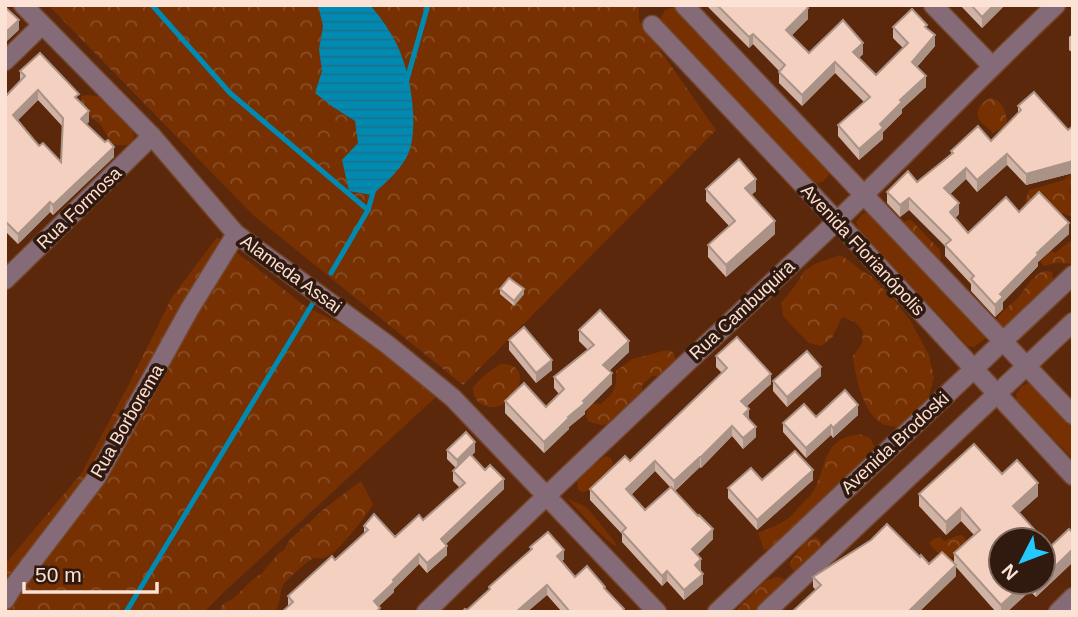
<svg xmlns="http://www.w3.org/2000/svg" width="1078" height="617" font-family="Arial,sans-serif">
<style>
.grass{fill:#763001}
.forest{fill:url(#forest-crowns)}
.water{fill:url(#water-rules)}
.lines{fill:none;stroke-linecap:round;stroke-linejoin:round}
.stream{stroke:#008ab2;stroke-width:5}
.minor-casing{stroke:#75462b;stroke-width:21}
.tertiary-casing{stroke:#75462b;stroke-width:21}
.minor{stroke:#856b78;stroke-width:18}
.tertiary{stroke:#856b78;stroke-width:18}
.wall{fill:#d1b3a5;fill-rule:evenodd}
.shaded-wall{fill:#aa9286}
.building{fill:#f3d0c0;stroke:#aa9286;stroke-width:2;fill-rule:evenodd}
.labels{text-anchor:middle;stroke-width:7;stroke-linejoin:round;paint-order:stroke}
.street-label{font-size:18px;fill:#fce1d5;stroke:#30190e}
</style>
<defs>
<pattern id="forest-crowns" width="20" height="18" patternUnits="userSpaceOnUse" patternTransform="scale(1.75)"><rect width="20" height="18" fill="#763001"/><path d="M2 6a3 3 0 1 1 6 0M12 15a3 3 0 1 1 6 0" fill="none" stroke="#8a4e25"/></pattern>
<pattern id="water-rules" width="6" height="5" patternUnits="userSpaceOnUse" patternTransform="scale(1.75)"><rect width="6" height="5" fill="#008ab2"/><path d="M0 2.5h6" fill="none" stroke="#1b728a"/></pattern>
</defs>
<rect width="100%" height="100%" fill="#5b280b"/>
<g class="grass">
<path d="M 673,7 L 679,10 L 828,168 L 829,175 C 823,182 820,185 811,183 L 662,25 L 661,17 L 665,10 Z"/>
<polygon points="869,211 985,330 986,338 974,347 968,346 858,229 856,222 861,215"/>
<polygon points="1029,383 1035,387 1073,426 1073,459 1017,401 1016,394 1021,387"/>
</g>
<g class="forest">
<polygon points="48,5 639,5 639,20 716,130 463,385 253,215"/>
<polygon points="87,95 104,97 131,125 134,135 133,141 128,145 115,145 110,141 101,125 85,112 82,107 81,96"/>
<path d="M 991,98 C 1002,100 1006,111 1007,122 L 1004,127 L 993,133 C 991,130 988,128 985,126 C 972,115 978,103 991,98 Z"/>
<polygon points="1073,172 1073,184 1070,190 1073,202 1073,217 1025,202 1029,190 1064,180"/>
<polygon points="911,220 940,250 942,273 903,227 905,221"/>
<polygon points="217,237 305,306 360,334 437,396 223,593 204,612 5,612 5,564 81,474 129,384 172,297"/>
<polygon points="1070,241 1073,241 1073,264 1056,263 1044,266 1032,252 1046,249 1055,253"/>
<path d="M 840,255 L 850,261 L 859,269 L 871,276 L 895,301 L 910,320 L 929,355 L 934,378 L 927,402 L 897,427 C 892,426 885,426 881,423 C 863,413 855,375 853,356 L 862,344 L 863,331 L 855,322 L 842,317 L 832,338 L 821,346 L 809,343 L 791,325 L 783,316 L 781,303 L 798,282 L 804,271 L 815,264 Z"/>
<polygon points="1046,271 1052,272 1054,285 1006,326 1000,329 997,324 998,317 1002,312 1017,299 1031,280 1041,272"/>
<path d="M 667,350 L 673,352 L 677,363 L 665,375 L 652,376 L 642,385 L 642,391 L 635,401 L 613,423 L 601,425 L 589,422 L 586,416 L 589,403 L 601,404 C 614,393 617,388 616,371 L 632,359 Z"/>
<path d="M 500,364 C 541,362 511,419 483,405 C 475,401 473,395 473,387 L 482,377 Z"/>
<path d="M 859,434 L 870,438 L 876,450 L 776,548 L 764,550 L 758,533 C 770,528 783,524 792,515 C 796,511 799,506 803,503 C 805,500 809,497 811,495 C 829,468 819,440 859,434 Z"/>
<path d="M 606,456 L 611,458 L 613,464 L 610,469 L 599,478 L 594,489 L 583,492 L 578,490 L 577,478 C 586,469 596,464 606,456 Z"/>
<path d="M 361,481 L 373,504 C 366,516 337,555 324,558 C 321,559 317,558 313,558 C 307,562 286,580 283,585 C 279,593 282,601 275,612 L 218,612 L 223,604 L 234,598 L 252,580 L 262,573 L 279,553 L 284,550 L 290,539 L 312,520 L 325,508 Z"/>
<path d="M 568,499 L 584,506 L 589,510 L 615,542 L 617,547 C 598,535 584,515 568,499 Z"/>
<path d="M 962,535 L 966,540 C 965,564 939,560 929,543 L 934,539 L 940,537 L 944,541 L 956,536 Z"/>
<polygon points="816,537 821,541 821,548 796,575 789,564 805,542"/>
<polygon points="776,577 782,578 787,582 760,612 735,612 765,581"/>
</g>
<path class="water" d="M 318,5 L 370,5 C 383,20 397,40 403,60 C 412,84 420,138 405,160 C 397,173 383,185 372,195 L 349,191 L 342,160 L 358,143 L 355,121 L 333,107 L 315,93 L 322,71 L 319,49 L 323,26 Z"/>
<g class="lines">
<g class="stream">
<polyline points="152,5 230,93 368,210"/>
<polyline points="406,83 428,5"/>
<polyline points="331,273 368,210 374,189"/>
<polyline points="126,612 316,298"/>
</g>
<g class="minor-casing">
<g id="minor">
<polyline points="23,5 152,136 236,234 388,345 453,398 657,612"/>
<polyline points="684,5 864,195"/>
<polyline points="933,5 992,66"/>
<polyline points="652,25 837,221"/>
<polyline points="5,61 42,25"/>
<polyline points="5,280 152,136"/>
<polyline points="5,600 13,587 97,477 189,310 236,234"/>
<path d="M 426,612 C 561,480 700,351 837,221 C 911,150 981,76 1056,5"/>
<polyline points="1058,612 1073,597"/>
</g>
</g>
<g class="tertiary-casing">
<g id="tertiary">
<polyline points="864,195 1073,415"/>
<polyline points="837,221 1073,476"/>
<polyline points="717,612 1073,275"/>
<polyline points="766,612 1073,322"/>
</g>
</g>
<use href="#minor" class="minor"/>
<use href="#tertiary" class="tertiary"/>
</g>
<g class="wall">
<polygon points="706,5 806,5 808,19 791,36 809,53 863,54 859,58 876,75 903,48 893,38 893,27 927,28 935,46 917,67 926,87 902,109 902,113 883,132 883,139 859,160 838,136 838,125 864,102 835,73 802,106 779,83 779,71 753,44 749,48"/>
<polygon points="960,5 1003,5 1003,7 982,28"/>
<polygon points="1073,34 1073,53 1069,50 1069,37"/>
<path d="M 20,71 L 79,101 L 89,122 L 86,124 L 114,157 L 53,215 L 50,212 L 18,244 L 5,231 L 5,97 L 20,81 ZM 38,100 L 63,127 L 61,162 L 39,146 L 18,120 Z"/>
<polygon points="1018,106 1068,130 1073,126 1073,173 1026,185 1007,165 977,192 966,179 950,194 959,214 955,218 968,233 1019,212 1069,234 1038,262 1038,266 1003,302 1003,309 995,317 971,291 971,284 945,256 945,246 909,210 900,217 887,203 887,192 917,182 951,155 951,151 991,141 1018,113"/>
<polygon points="706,189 756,191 751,195 775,234 726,277 708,257 708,245 729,226 706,201"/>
<polygon points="500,289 524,294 514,306 500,294"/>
<polygon points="579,330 629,352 609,371 612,384 585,411 585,414 569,427 569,429 544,453 505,413 505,401 546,407 559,394 554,388 554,377 588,350 579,341"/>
<polygon points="509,340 552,370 536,383 509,350"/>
<path d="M 716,356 L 771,384 L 746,407 L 749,419 L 756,437 L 743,449 L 732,436 L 701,468 L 700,467 L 675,491 L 713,539 L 697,555 L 701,570 L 700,571 L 703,584 L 684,600 L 667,581 L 662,586 L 622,542 L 622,534 L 590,500 L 590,489 L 630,461 L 722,373 L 716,367 ZM 655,471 L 670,487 L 645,510 L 631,495 Z"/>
<polygon points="821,376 787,407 773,391 773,381"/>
<polygon points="858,415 833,438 831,435 806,458 783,432 783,423 816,417"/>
<path d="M 974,444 L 1002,474 L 1017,460 L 1038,483 L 1038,496 L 1019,513 L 1050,547 L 1069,529 L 1073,533 L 1073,562 L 1036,597 L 1030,591 L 1007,612 L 996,612 L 956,567 L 956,576 L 919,612 L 793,612 L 816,590 L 813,587 L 813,577 L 871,540 L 887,524 L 920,557 L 921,555 L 929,564 L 942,552 L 954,564 L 954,553 L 974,535 L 961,521 L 946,535 L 919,506 L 919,494 ZM 1001,540 L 1043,540 L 1043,582 L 1001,582 Z"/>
<polygon points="447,450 475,452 471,456 504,489 445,544 447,555 427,573 419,564 394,589 394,592 379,606 380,612 288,606 288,596 335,560 364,534 364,526 395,537 423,520 460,488 453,481 453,471 456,468 447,459"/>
<polygon points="762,480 813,480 757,530 728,498 728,488"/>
<polygon points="530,547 564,559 562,561 575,577 605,590 624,612 562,612 547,595 527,612 462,612 467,610 489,591 489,587 530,551"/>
</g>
<g class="shaded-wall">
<polygon points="994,5 1003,5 1003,7 982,28 982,17"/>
<polygon points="808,8 808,19 786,41 786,30"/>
<polygon points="19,20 19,30 5,43 5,33"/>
<polygon points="753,34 753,44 749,48 749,37"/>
<polygon points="935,35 935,46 912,72 912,62"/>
<polygon points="863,43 863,54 853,63 853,52"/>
<polygon points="835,62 835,73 802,106 802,95"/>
<polygon points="926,76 926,87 902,109 902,113 883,132 883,139 859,160 859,149 900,100"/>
<polygon points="38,90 38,100 13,125 13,115"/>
<polygon points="89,111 89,122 81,129 81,119"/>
<polygon points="114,147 114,157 53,215 53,205"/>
<polygon points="1007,154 1007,165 977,192 977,180"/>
<polygon points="1073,161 1073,173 1026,185 1026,174"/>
<polygon points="966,168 966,179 944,200 944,188"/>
<polygon points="756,179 756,191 745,201 745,188"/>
<polygon points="909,198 909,210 900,217 900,205"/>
<polygon points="50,202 50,212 18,244 18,234"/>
<polygon points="959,203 959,214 950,224 950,212"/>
<polygon points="775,221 775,234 726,277 726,265"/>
<polygon points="1069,223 1069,234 1038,262 1038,266 1003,302 1003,309 995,317 995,305 1000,294 1037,253"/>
<polygon points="524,289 524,294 514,306 514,301"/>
<polygon points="629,341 629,352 603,376 603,365"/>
<polygon points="552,360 552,370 536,383 536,373"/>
<polygon points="821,367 821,376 787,407 787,397"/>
<polygon points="612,373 612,384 585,411 585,414 569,427 569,429 544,453 544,442"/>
<polygon points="771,374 771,384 741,411 741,401"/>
<polygon points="858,405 858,415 833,438 833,428"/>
<polygon points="749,409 749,420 744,414"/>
<polygon points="831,425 831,435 806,458 806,448"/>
<polygon points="732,426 732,436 701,468 701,457"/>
<polygon points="756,427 756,437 743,449 743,438"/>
<polygon points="475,442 475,452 457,470 457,460"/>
<polygon points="700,457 700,467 674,491 674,481"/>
<polygon points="655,461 655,471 626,500 626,489"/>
<polygon points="813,470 813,480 757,530 757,520"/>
<polygon points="504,479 504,489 441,549 441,539"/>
<polygon points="1038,483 1038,496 1013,518 1013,506"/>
<polygon points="961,508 961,521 946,535 946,522"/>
<polygon points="713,529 713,539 692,560 692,549"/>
<polygon points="447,546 447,555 427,573 427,563"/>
<polygon points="1073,549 1073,562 1036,597 1036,585 1039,582 1043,582 1043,578"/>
<polygon points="564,550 564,559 557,566 557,556"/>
<polygon points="419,554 419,564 394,589 394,592 374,611 374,601 393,580"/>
<polygon points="701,559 701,570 695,575 695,565"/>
<polygon points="956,565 956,576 919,612 908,612"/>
<polygon points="667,571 667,581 662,586 662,576"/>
<polygon points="703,574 703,584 684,600 684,590"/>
<polygon points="1026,582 1030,582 1030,591 1007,612 1001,612 1001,605"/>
<polygon points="547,585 547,595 527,612 516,612"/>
</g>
<g class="building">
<polygon points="717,5 806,5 808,8 786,30 809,53 843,20 863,43 853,52 876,75 908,43 893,27 912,9 927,25 925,27 935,35 912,62 926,76 900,100 902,102 880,124 883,128 859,149 838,125 870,97 835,62 802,95 779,72 785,65 753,34 749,37"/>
<polygon points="971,5 994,5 982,17"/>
<polygon points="5,7 19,20 5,33"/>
<path d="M 40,53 L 79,94 L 75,97 L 89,111 L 81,119 L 105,142 L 108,140 L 114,147 L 53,205 L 50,202 L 18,234 L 5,221 L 5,97 L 25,76 L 20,71 ZM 38,90 L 63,118 L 61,162 L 43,143 L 39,146 L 13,115 Z"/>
<polygon points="1034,92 1068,130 1073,126 1073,161 1026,174 1007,154 977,180 966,168 944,188 959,203 950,212 968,233 1006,197 1019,212 1039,192 1069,223 1037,253 1038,255 1000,294 1003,297 995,305 971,279 974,276 945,245 951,240 909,198 900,205 887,192 908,171 917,182 953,153 951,151 978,126 991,141 1021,110 1018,106"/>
<polygon points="739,159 756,179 745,188 775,221 726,265 708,245 735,221 706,189"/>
<polygon points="509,278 524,289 514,301 500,289"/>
<polygon points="600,310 629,341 603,365 612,373 583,401 585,403 568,417 569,418 544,442 505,401 524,383 546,407 564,389 554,377 594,345 579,330"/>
<polygon points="524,327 552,360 536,373 509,340"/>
<polygon points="737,337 771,374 741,401 749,409 744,414 756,427 743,438 732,426 701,457 700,457 674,481 655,461 626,489 645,510 671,487 698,516 699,515 713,529 692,549 701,559 695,565 703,574 684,590 667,571 662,576 622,532 626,528 590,489 625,456 630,461 727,368 716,356"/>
<polygon points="807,351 821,367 787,397 773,381"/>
<polygon points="845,390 858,405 833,428 831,425 806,448 783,423 804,404 816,417"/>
<polygon points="466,432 475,442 457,460 447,450"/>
<polygon points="974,444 1002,474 1017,460 1038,483 1013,506 1050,547 1069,529 1073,533 1073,549 1043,578 1043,540 1001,540 1001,582 1026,582 1001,605 954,553 980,530 961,508 946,522 919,494"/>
<polygon points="795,451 813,470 757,520 728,488 751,468 762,480"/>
<polygon points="470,454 485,470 490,465 504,479 441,539 447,546 427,563 419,554 393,580 394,582 374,601 380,608 376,612 282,612 293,602 288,596 332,556 335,560 368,530 364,526 374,514 395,537 419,515 423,520 465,483 453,471"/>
<polygon points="887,524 920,557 921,555 929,564 942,552 956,565 908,612 794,612 793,611 821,585 813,577 871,540"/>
<polygon points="548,532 564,550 557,556 575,577 587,566 605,587 604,588 624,609 623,611 623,612 570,612 547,585 516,612 462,612 465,609 467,610 490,589 489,587 532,549 530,547"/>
</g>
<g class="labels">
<g class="street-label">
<text transform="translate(79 208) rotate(-44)" y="6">Rua Formosa</text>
<text transform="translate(863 250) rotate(47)" y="6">Avenida Florianópolis</text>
<text transform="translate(291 274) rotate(36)" y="6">Alameda Assai</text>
<text transform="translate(742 310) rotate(-43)" y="6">Rua Cambuquira</text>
<text transform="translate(127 421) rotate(-60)" y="6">Rua Borborema</text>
<text transform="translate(895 443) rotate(-43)" y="6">Avenida Brodoski</text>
</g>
</g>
<rect width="1078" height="617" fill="none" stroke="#fce1d5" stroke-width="14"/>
<g transform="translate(1022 561) rotate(228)"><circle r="33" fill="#30190e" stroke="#82695e" stroke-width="2"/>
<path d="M0-5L12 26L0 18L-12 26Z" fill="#24c9fe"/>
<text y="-10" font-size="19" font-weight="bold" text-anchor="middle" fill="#fce1d5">N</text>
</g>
<path d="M24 582v10h133v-10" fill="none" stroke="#fce1d5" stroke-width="3.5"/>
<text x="35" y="582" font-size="21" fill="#fce1d5" stroke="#30190e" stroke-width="5" paint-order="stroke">50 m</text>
</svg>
